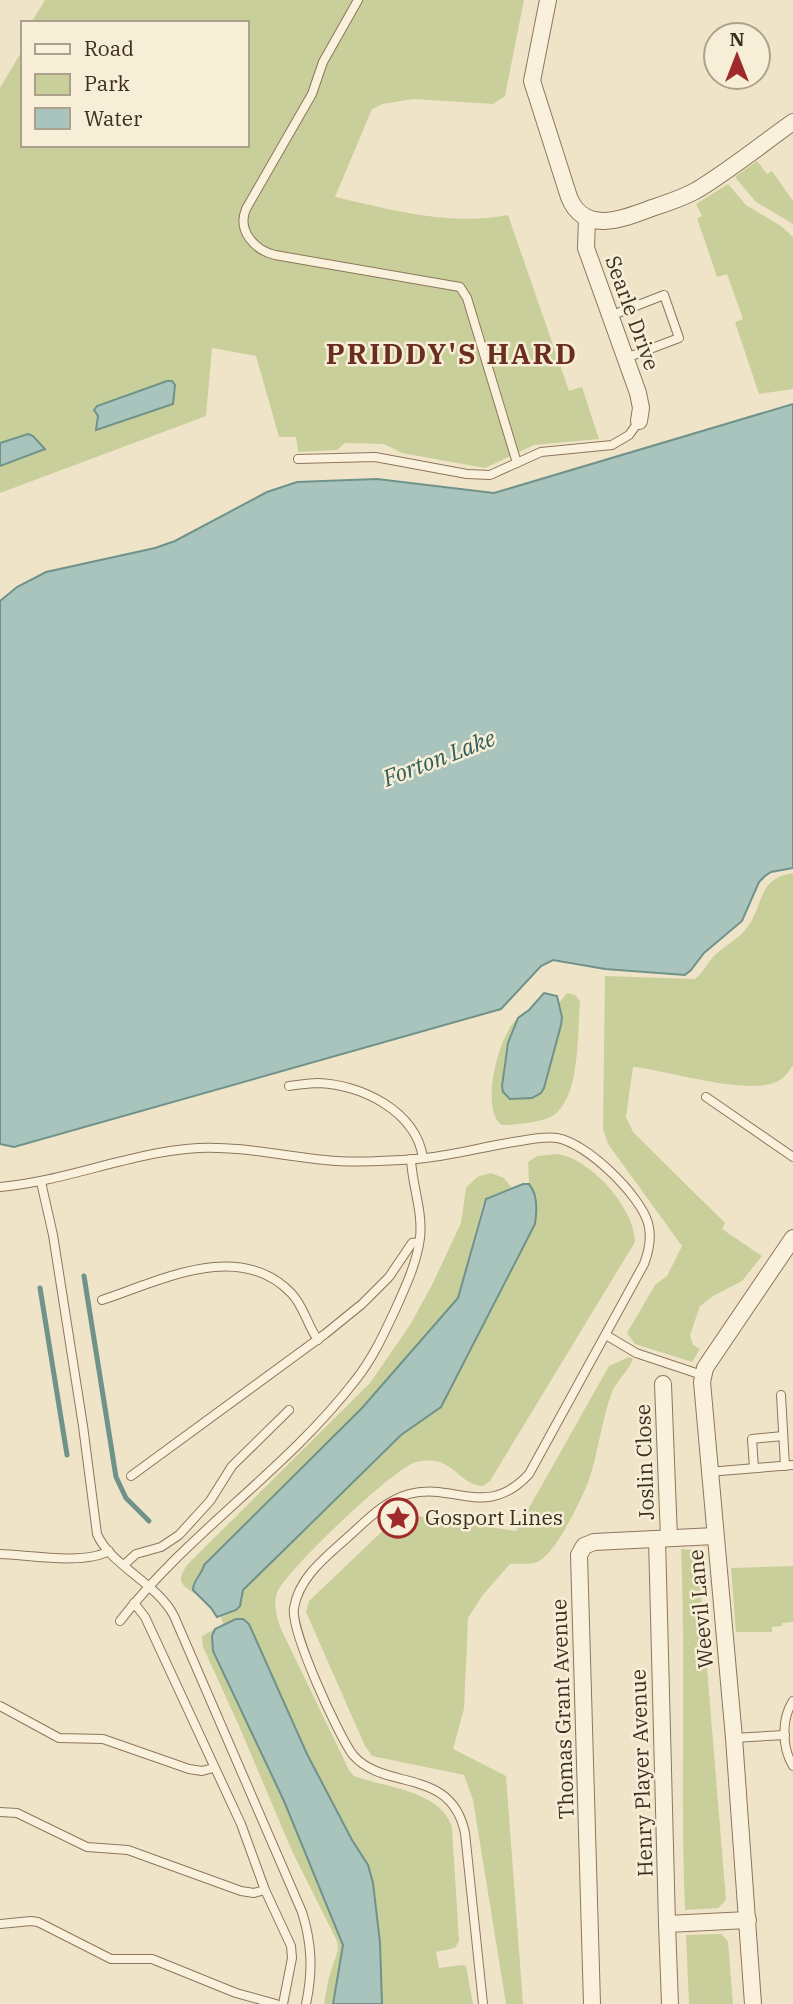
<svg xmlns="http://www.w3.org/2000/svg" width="793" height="2004" font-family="'IBM Plex Serif',serif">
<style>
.green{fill:#c9cf9b}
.water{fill:#a9c4bc;stroke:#6f938a;stroke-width:2}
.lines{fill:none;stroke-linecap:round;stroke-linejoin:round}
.stream{stroke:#6f938a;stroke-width:5}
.lane-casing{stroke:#8d765c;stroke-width:10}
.street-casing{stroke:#8d765c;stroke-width:18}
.lane{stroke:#faf1dc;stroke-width:8}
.street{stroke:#faf1dc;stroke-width:16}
.labels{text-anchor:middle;stroke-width:5;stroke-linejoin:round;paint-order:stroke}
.street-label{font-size:21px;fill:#3d2e20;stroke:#f7eed8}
.poi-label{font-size:21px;fill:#3d2e20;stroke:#f7eed8;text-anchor:start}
.water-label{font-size:23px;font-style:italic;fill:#2f5d5a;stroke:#f7eed8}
.district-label{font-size:28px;font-weight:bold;letter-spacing:2px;fill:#6b2e1e;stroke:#f7eed8}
</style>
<rect width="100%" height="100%" fill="#f0e4c8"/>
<g class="green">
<path d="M 45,0 L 524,0 L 505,96 L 493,104 L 413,99 L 383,104 L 372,109 L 335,197 C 392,210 449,226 508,215 L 569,391 L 582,387 L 599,439 L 534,445 L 485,468 L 402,453 L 384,444 L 345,443 L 337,450 L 298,452 L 296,437 L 279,437 L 256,356 L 212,348 L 206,416 L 0,493 L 0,88 L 23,49 L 23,145 L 247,145 L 247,23 L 31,23 Z"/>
<polygon points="757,161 767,174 772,171 793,201 793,224 756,202 735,177"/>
<polygon points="728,184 746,205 781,226 793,237 793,389 759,394 735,322 743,319 727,274 717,277 697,218 702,216 696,204"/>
<path d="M 793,873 L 793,1065 C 789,1071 785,1078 778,1081 C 750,1097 667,1070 633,1067 L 626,1117 L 633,1132 L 725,1223 L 722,1229 L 762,1256 L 742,1281 L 713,1296 L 700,1306 L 690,1335 L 693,1345 L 700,1349 L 692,1362 L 635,1344 L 627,1333 L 655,1285 L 667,1276 L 682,1246 L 608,1144 L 603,1129 L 605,976 L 695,979 C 704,972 708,961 716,954 C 726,945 738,939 746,929 C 765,905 756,879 793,873 Z"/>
<path d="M 567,993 L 575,995 L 580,1001 C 577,1032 581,1095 554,1115 C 545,1122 514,1125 502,1125 C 479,1111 499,1032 518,1018 L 504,1062 L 503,1092 L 510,1099 L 532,1098 L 562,1017 L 558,1004 Z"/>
<path d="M 557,1154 C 590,1158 635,1208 635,1242 L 490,1481 L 483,1486 C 457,1485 454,1453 416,1462 C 395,1467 284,1572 277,1593 C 273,1605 277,1618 281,1629 L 349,1770 L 354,1776 C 386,1788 440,1790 452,1827 L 459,1941 L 455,1948 L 436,1952 L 439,1968 L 462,1965 L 466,1966 L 473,2004 L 382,2004 L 380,1943 L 373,1883 L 368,1865 L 352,1840 L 307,1754 L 249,1624 L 243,1619 L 223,1624 L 221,1617 C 244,1609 235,1608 243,1590 L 401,1435 L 441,1407 L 487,1316 L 533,1187 L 529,1184 L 528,1162 L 537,1156 Z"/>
<path d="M 491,1173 L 504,1178 L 512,1188 L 493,1195 L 483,1204 L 458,1298 L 362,1408 L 203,1570 L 195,1579 L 193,1591 L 197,1595 C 181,1585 176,1582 187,1565 L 370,1383 L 410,1325 L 432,1285 L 461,1223 L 466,1188 L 477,1177 Z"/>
<path d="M 629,1357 L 633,1359 C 628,1372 615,1382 611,1395 C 601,1423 598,1453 589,1480 C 582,1498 555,1556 537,1562 C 529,1565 518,1563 510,1564 L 482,1596 L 468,1618 L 464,1709 L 453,1749 L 506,1776 L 523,2004 L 506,2004 L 473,1800 L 464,1775 L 372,1756 L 365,1746 L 306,1612 L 309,1601 L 395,1519 L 410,1515 L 516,1531 L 609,1366 Z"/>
<path d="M 681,1549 L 691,1550 L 700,1582 L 726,1900 L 718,1908 L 685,1910 C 680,1789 686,1669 681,1549 Z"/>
<polygon points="793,1566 793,1622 782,1623 782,1626 772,1627 772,1632 736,1632 731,1568"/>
<polygon points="215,1629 212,1636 213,1651 284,1801 343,1945 333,2004 324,2004 329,1977 338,1950 337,1941 292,1851 239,1726 203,1647 202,1636"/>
<polygon points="721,1934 728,1941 733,2004 689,2004 686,1935"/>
</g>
<g class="water">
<polygon points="167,381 172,381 175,385 173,404 96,430 98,416 94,410 97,406"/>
<polygon points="793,404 793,868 771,872 765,876 759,882 742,921 704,953 691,970 685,975 605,969 553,960 541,966 501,1009 14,1147 0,1144 0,601 17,587 46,572 155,548 175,541 267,492 297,482 377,479 494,493"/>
<polygon points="28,434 33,436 45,449 0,466 0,443"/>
<polygon points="544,993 557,996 562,1017 561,1025 544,1088 541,1093 532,1098 510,1099 503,1092 502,1086 508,1043 518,1018 529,1010"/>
<path d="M 523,1184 L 529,1184 C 538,1194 537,1211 535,1224 L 441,1407 L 401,1435 L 284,1550 L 243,1590 L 240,1606 L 236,1610 L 217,1617 L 211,1608 L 193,1590 C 193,1579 202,1575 204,1565 L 362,1408 L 458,1298 L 486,1199 Z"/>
<polygon points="236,1619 243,1619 249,1624 307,1754 352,1840 368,1865 373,1883 380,1943 382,2004 333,2004 343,1945 284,1801 213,1651 212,1636 215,1629"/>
</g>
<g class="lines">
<g class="stream">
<polyline points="84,1276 116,1477 126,1498 149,1521"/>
<polyline points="40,1288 67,1455"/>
</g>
<g class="lane-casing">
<g id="lane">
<path d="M 358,0 L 323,62 L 312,94 L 246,209 C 237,230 254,250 275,255 L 460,287 L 467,298 L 517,463"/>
<polyline points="610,316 664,295 679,338 626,358"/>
<polyline points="298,459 375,457 467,474 490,475 541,452 612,445 629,435 639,421"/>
<path d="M 289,1086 C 299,1085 308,1083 317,1083 C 361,1084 416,1111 423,1158"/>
<polyline points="706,1097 793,1157"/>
<path d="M 41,1182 L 53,1235 L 83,1426 L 97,1534 C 110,1565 157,1583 174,1616 L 302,1912 C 312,1944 313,1971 306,2004"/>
<path d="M 0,1187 C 67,1181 131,1152 198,1148 C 241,1146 283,1156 325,1160 C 355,1163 386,1161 416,1159 C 451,1156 485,1146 520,1141 C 533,1139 545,1136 557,1138 C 587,1143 640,1195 648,1223 C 652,1237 649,1251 644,1264 L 529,1474 C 486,1520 455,1482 409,1494 C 384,1501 366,1521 348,1537 C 326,1557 299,1577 294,1608 C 290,1630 338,1735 353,1755 C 385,1792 451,1766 465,1833 L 483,2004"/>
<path d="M 102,1300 C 160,1281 239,1239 291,1293 C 304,1306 307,1325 318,1340"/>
<polyline points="606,1335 636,1353 702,1375"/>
<polyline points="781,1395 785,1466"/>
<polyline points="754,1468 752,1439 783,1436"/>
<polyline points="708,1472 793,1465"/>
<polyline points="131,1476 325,1334 362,1304 389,1277 412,1243 419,1242"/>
<path d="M 0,1554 C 29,1555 84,1565 109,1551"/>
<polyline points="125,1564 136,1554 161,1547 179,1535 210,1501 232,1466 289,1410"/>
<polyline points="134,1603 145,1617 241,1824 265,1890 291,1946 292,1958 283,2004"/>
<path d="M 120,1621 C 188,1533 286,1470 354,1382 C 372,1360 384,1334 396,1308 C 406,1286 417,1262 420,1238 C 423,1211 412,1185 411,1159"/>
<path d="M 793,1701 C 781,1719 782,1748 793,1766"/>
<polyline points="0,1706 59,1738 103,1739 189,1769 202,1771 213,1768"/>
<polyline points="734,1738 785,1735"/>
<polyline points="0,1812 17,1813 87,1847 128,1850 241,1891 254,1893 265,1890"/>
<polyline points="0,1924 31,1921 38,1922 111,1959 152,1959 236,1993 276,2004"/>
</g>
</g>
<g class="street-casing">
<g id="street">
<path d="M 548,0 L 532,81 L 569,197 C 584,235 623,219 652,208 C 667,203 683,198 697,190 C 730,170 762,144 793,122"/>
<polyline points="587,219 586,248 638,393 641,408 639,421"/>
<polyline points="663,1384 669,1538"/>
<polyline points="657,1539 667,1924 748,1920"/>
<polyline points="667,1924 670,2004"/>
<polyline points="592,2004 579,1555 584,1546 594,1542 715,1536"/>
<polyline points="753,2004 734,1738 702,1382 705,1368 711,1359 793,1238"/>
</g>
</g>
<use href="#lane" class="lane"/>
<use href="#street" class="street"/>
</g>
<defs>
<g id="sight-ring" transform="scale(2.0125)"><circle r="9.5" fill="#f7eed8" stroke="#9e2a2b" stroke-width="1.5"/><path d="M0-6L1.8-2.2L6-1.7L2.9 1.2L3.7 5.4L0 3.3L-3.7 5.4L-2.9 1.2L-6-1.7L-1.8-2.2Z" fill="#9e2a2b"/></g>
</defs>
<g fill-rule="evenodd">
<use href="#sight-ring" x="398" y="1518"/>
</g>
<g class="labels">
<g class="street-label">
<text transform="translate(632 313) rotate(70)" y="7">Searle Drive</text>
<text transform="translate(645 1462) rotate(-92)" y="7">Joslin Close</text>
<text transform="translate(701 1609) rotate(-95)" y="7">Weevil Lane</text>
<text transform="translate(563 1709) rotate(-92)" y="7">Thomas Grant Avenue</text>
<text transform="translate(642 1773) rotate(-92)" y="7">Henry Player Avenue</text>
</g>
<g class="poi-label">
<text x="425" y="1525">Gosport Lines</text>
</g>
<g class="water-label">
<text transform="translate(439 758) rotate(-21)" y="8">Forton Lake</text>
</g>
<g class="district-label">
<text x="452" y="364">PRIDDY'S HARD</text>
</g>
</g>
<rect x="21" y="21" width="228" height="126" fill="#f7eed8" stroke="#ada18e" stroke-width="2"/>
<rect x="35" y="44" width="35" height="10" fill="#faf1dc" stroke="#ada18e" stroke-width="2"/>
<text x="84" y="56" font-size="21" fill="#3d2e20">Road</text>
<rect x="35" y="74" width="35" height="21" fill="#c9cf9b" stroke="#ada18e" stroke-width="2"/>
<text x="84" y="91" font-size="21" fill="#3d2e20">Park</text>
<rect x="35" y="108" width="35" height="21" fill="#a9c4bc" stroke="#ada18e" stroke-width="2"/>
<text x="84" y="126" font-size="21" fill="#3d2e20">Water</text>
<g transform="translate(737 56)"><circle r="33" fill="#f7eed8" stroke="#ada18e" stroke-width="2"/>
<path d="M0-5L12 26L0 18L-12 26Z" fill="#9e2a2b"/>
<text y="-10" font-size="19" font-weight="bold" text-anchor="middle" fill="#3d2e20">N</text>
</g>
</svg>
